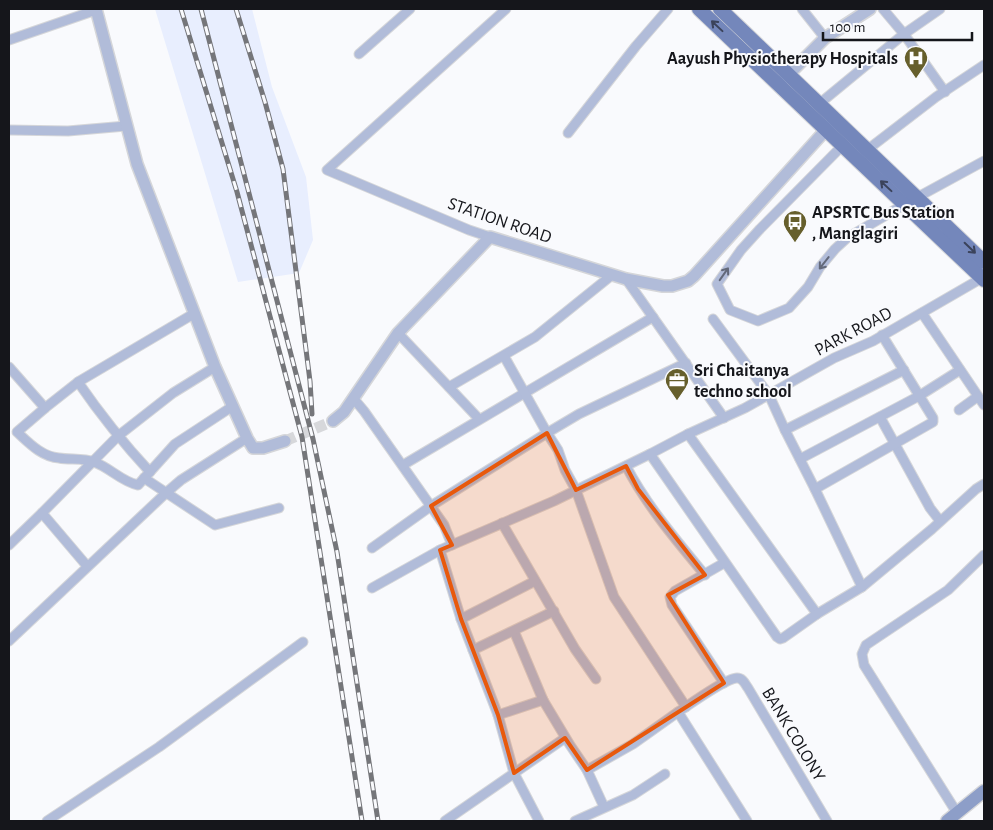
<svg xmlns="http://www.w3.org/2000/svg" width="993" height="830" font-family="'Alegreya Sans',sans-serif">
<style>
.built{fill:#e8eefe}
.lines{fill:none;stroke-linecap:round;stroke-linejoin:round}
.tertiary-tunnel{stroke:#d7d8db;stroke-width:11;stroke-dasharray:11 5.5;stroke-linecap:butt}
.minor-casing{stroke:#d5d6d9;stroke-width:11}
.tertiary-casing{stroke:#d5d6d9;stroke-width:14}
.secondary-casing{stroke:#d5d6d9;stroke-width:15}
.primary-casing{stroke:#d5d6d9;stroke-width:16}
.minor{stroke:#b1bcd9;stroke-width:9}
.tertiary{stroke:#b1bcd9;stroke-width:11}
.secondary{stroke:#8d9ec8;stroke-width:12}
.primary{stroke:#7487bb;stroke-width:14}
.rail-casing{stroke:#75767a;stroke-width:5}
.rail{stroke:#f9fafd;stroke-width:3;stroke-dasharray:9;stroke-linecap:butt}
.oneway{stroke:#3b435b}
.oneway2{stroke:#63697a}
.marked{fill:#e8590c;fill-opacity:0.2;stroke:#e8590c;stroke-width:4;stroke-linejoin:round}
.labels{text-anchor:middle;stroke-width:4;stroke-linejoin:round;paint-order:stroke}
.poi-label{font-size:18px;font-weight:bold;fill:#15161b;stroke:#f9fafd;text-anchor:start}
.street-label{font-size:18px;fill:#15161b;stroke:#f9fafd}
</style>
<rect width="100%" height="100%" fill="#f9fafd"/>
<polygon class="built" points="155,9 252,9 272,87 306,177 313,240 299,273 238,282"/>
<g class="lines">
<polyline class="tertiary-tunnel" points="285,441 333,421"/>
<g class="minor-casing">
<g id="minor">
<polyline points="802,9 825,38"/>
<polyline points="883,9 904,34 945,92"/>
<polyline points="9,40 96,10"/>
<polyline points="359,54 410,9"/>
<polyline points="819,104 904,34 940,9"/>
<polyline points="9,130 68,131 126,126"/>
<polyline points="568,133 636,46 668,9"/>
<polyline points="843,145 760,229 741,250 717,284 730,310 758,321 789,308 808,287 820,267 835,249 847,238 905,204 984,161"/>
<polyline points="867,150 936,97 984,65"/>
<polyline points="490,237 469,230 327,170 506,9"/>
<polyline points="626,279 724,418"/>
<path d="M 195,313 L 78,382 L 45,408 L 17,432 C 29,443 42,457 59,458 C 70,460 83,458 94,462 C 109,467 122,482 138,485 L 175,444 L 233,406"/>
<polyline points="922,313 984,405"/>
<polyline points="713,319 769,395 785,430 815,489 862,587"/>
<polyline points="398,333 479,419"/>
<polyline points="686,363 579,414 547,433 558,450 565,470 576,490 614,597 686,707"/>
<polyline points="9,367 45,408"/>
<path d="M 78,382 C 100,414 124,444 150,472"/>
<polyline points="449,387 535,337 612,275"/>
<polyline points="353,398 364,411 444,525 452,545"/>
<polyline points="959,410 977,397"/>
<polyline points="880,417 930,508 940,521"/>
<polyline points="785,430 904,370"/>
<polyline points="688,434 817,614"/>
<polyline points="650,454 777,637 780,639 783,638 817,614 862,587 932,529 976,489 984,484"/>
<polyline points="800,459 919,396 960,370"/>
<polyline points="403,465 653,317"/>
<path d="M 626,466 C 647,506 676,540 705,575"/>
<polyline points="144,478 215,525 279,508"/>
<polyline points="815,489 933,422 933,418 882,335"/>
<polyline points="42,513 87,566"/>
<polyline points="502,523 575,649 596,679"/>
<polyline points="9,545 42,513 118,436 173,393 215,367"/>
<polyline points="372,548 431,506 547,433 504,356"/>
<polyline points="724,563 675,591 670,597 672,605 724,683"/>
<polyline points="372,588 440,550"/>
<polyline points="461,619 535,581"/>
<polyline points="514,631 543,700 570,745 587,770 604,807"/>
<polyline points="9,641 167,492 181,480 247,438"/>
<polyline points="473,650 554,611"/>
<polyline points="498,715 543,700"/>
<polyline points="587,770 633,744 678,712"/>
<polyline points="957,813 864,665 862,654 866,645 948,590 984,555"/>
<polyline points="47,821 159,747 303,642"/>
<polyline points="445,821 565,738"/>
<polyline points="539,821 514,773 498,715 461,619 440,550 554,501 650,454 688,434 745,408 834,358 873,341 982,278"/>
<polyline points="575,821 633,795 665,774"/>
<path d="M 747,821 L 678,712 C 689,705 726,678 737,678 C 743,678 745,684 748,688 L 827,821"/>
</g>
</g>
<g class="tertiary-casing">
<g id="tertiary">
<polyline points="96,9 137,164 215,367 247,438 253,448 263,448 285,441"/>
<polyline points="783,80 825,38 870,9"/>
<polyline points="333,421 344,412 398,333 490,237 626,279 663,286 672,286 688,281 694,276 832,123"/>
</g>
</g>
<g class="secondary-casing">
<polyline id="secondary" points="947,821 984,791"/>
</g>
<g class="primary-casing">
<g id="primary">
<polyline points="699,9 984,280"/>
<polyline points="720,9 984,262"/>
</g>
</g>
<use href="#minor" class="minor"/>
<use href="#tertiary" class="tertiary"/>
<use href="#secondary" class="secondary"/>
<use href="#primary" class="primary"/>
<g class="rail-casing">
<g id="rail">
<polyline points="181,9 237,192 302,437 362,821"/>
<polyline points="201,9 313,439 337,552 378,821"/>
<polyline points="236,9 265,102 283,169 310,381 312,414"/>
</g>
</g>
<use href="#rail" class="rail"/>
</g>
<defs><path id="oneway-shaft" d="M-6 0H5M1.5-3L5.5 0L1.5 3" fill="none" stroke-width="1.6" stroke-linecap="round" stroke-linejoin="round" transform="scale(1.25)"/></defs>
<g class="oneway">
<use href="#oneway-shaft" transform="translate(717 26) rotate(-137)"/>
<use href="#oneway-shaft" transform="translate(886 186) rotate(-137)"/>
<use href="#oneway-shaft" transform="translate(970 248) rotate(44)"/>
</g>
<g class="oneway2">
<use href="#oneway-shaft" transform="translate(824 263) rotate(128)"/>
<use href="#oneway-shaft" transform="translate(724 274) rotate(-55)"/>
</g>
<path class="marked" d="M 547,433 L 576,490 L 626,466 L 638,489 L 705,575 L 668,595 L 724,683 L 587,770 L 565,738 L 514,773 L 498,715 L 461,619 L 440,550 L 452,545 L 431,506 Z"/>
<defs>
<g id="hospital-pin" transform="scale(1.25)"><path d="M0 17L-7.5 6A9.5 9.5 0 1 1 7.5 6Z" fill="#665f2c" stroke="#f9fafd"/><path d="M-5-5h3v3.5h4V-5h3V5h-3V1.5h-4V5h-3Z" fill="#fff"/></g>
<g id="bus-pin" transform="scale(1.25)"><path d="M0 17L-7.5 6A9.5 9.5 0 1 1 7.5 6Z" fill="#665f2c" stroke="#f9fafd"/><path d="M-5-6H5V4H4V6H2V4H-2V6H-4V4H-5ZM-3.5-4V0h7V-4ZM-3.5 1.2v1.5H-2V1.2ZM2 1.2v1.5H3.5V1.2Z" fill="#fff"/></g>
<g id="office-pin" transform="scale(1.25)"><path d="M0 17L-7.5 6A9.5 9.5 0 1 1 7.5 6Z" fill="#665f2c" stroke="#f9fafd"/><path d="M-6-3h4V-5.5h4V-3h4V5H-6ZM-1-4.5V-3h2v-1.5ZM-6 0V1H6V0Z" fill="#fff"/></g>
</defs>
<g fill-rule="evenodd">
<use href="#hospital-pin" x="916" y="58"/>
<use href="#bus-pin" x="795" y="222"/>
<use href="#office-pin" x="677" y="380"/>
</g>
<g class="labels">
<g class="poi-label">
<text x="898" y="64" text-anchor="end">Aayush Physiotherapy Hospitals</text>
<text x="812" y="218">APSRTC Bus Station<tspan x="812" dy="21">, Manglagiri</tspan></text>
<text x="694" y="376">Sri Chaitanya<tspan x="694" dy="21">techno school</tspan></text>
</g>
<g class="street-label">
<text transform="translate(500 220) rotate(19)" y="6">STATION ROAD</text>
<text transform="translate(853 331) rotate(-28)" y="6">PARK ROAD</text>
<text transform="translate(794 734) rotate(59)" y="6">BANK COLONY</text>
</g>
</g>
<rect width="993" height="830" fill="none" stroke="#15161b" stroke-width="20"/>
<path d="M823 32v8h149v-8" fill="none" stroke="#15161b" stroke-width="2.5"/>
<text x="830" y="32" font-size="15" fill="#15161b" stroke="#f9fafd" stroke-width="4" paint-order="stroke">100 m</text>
</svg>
